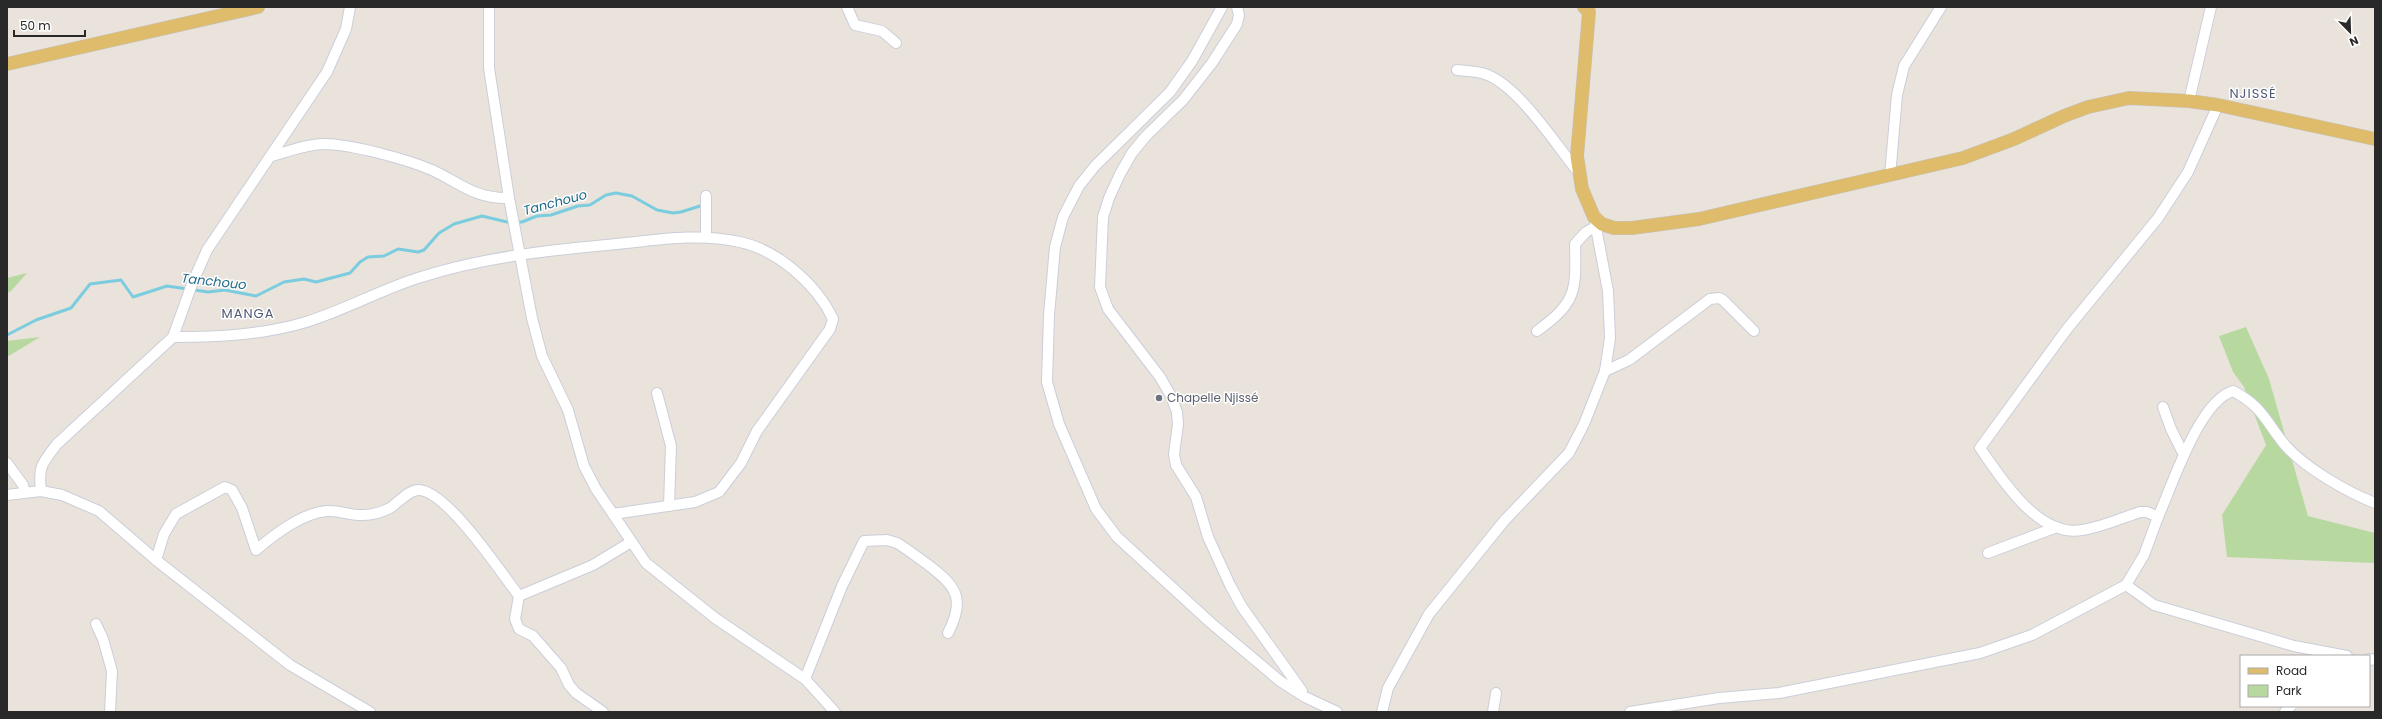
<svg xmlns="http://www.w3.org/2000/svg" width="2382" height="719" font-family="Poppins,sans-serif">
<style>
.green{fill:#b7d99f}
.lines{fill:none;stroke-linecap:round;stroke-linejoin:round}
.stream{stroke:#7bccdf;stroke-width:3}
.minor-casing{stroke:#cbced9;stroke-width:12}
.major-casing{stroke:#c3c3c3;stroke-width:14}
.minor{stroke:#fff;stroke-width:10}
.major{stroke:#dfbc6c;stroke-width:13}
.worship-dot{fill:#6b7280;stroke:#fff;stroke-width:1.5}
.labels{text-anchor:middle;stroke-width:3;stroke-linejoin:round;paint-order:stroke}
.worship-label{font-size:12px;fill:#5b616d;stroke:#fff;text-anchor:start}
.neighbourhood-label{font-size:13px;letter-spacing:1px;fill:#4f5874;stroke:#fff}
.water-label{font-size:13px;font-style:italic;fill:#1d6b88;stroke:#fff}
</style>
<rect width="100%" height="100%" fill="#e9e3dc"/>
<g class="green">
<polygon points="27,273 11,291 7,293 7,278"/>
<polygon points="2246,327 2269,379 2308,516 2375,533 2375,563 2227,557 2222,515 2266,445 2244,387 2233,372 2219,336"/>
<polygon points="40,337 7,357 7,341"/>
</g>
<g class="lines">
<polyline class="stream" points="7,335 36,320 71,308 90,284 121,280 133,297 167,286 208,292 225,290 256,296 284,282 304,279 316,282 350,273 360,262 368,257 384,256 398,249 418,252 424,250 439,233 454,224 482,216 507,222 522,222 537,216 551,215 578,206 590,205 606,195 616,193 632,196 657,210 673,213 681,212 700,206"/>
<g class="minor-casing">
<g id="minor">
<polyline points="489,7 489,68 509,198 532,318 542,356 568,410 584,466 596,489 646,563 715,618 805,679 835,712"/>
<polyline points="847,7 855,25 882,31 896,43"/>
<polyline points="1222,7 1192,61 1170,92 1095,166 1079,186 1063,217 1055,247 1049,315 1047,382 1059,424 1096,509 1117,537 1211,623 1280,681 1305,697 1337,712"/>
<polyline points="1237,7 1239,15 1237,24 1212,63 1183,100 1146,136 1132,153 1120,174 1109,198 1103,217 1100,287 1108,309 1160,377 1171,396 1177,412 1178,424 1174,454 1176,465 1196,497 1208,537 1230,585 1242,607 1302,691"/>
<path d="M 1457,70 C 1466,71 1477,71 1485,74 C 1518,85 1556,145 1579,173"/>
<polyline points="2189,101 2211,7"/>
<path d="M 2218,105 L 2188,172 L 2158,218 L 2067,329 L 1980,448 C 2001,478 2038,538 2082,530 C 2102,527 2122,518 2140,512 L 2147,512 L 2158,517 L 2144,555 L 2126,585 L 2154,605 L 2294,646 L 2347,656"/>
<path d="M 272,156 C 289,151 307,144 325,144 C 354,145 406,159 432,170 C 460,183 475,199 509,198"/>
<polyline points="1890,176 1897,95 1904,66 1941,7"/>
<polyline points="706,196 706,237"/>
<path d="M 1537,331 C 1577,302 1576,291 1575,244 L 1586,232 L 1595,227"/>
<path d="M 173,337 C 218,337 263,335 306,322 C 345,310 380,290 418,278 C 480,258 542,251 606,245 C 652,241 695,232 740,242 C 778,250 817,285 833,319 L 830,329 L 757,431 L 741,463 L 719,492 L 695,502 L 613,514"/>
<polyline points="1605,371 1629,360 1710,299 1719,298 1723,300 1754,331"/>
<polyline points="657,393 671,446 669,506"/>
<polyline points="2163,407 2171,429 2184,455"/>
<polyline points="7,463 23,485 25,492"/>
<path d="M 41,491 C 38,467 42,463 57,444 L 173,337 L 192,284 L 207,250 L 327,72 L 346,29 L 350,7"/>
<polyline points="7,495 41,491 62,495 99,511 156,560 290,665 370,712"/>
<path d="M 2158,517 C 2172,486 2199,401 2233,391 C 2262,406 2266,422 2285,445 C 2305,468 2347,492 2375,503"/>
<polyline points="1988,553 2057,527"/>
<path d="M 156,560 L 164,534 L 176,514 L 225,487 L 232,490 L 242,508 L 256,550 C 275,534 302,513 327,511 C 340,510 351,516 363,515 C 372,515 382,512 390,508 C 398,503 407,491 418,490 C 446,489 502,574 519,596 L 593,565 L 631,542"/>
<polyline points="519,596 515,619 519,629 533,636 561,668 569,685 576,693 603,712"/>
<polyline points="96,624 103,639 112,671 110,712"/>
<polyline points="2369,659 2375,660"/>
<path d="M 805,679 L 842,586 L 864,541 L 887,540 L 897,543 C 907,549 917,557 927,564 C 956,586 966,598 948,633"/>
<polyline points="1382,712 1388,688 1429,614 1504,521 1569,453 1584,424 1605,371 1610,338 1608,291 1594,217"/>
<polyline points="1493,712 1496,693"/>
<polyline points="1630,712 1719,698 1779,693 1980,653 2032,635 2126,585"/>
<polyline points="2285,712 2291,706"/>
</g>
</g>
<g class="major-casing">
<g id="major">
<polyline points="1584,7 1589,12 1577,156 1582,189 1594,217 1602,224 1614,228 1632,228 1699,219 1963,158 2014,139 2064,116 2088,107 2129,98 2189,101 2218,105 2375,139"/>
<polyline points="7,64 258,7"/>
</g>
</g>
<use href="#minor" class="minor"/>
<use href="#major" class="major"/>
</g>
<circle class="worship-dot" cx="1159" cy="398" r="4"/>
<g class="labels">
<g class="worship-label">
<text x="1167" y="402">Chapelle Njissé</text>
</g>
<g class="neighbourhood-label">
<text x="2253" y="98">NJISSÉ</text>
<text x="248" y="318">MANGA</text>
</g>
<g class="water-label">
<text transform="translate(555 202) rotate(-15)" y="5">Tanchouo</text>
<text transform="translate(214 281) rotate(6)" y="5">Tanchouo</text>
</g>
</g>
<rect width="2382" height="719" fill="none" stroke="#292929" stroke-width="16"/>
<rect x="2240" y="655" width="130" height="52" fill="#ffffff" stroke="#a9a9a9"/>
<rect x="2248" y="668" width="20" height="6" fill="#dfbc6c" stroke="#a9a9a9"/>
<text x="2276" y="675" font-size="12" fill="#292929">Road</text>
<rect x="2248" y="685" width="20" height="12" fill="#b7d99f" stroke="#a9a9a9"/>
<text x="2276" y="695" font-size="12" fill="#292929">Park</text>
<g transform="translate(2350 32) rotate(157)" stroke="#ffffff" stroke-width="3" paint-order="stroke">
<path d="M0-3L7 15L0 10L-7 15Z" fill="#292929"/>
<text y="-6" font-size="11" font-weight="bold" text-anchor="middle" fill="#292929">N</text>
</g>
<path d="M14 30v6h71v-6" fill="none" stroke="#292929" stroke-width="2"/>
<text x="20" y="30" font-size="12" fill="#292929" stroke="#ffffff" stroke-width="3" paint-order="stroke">50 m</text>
</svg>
